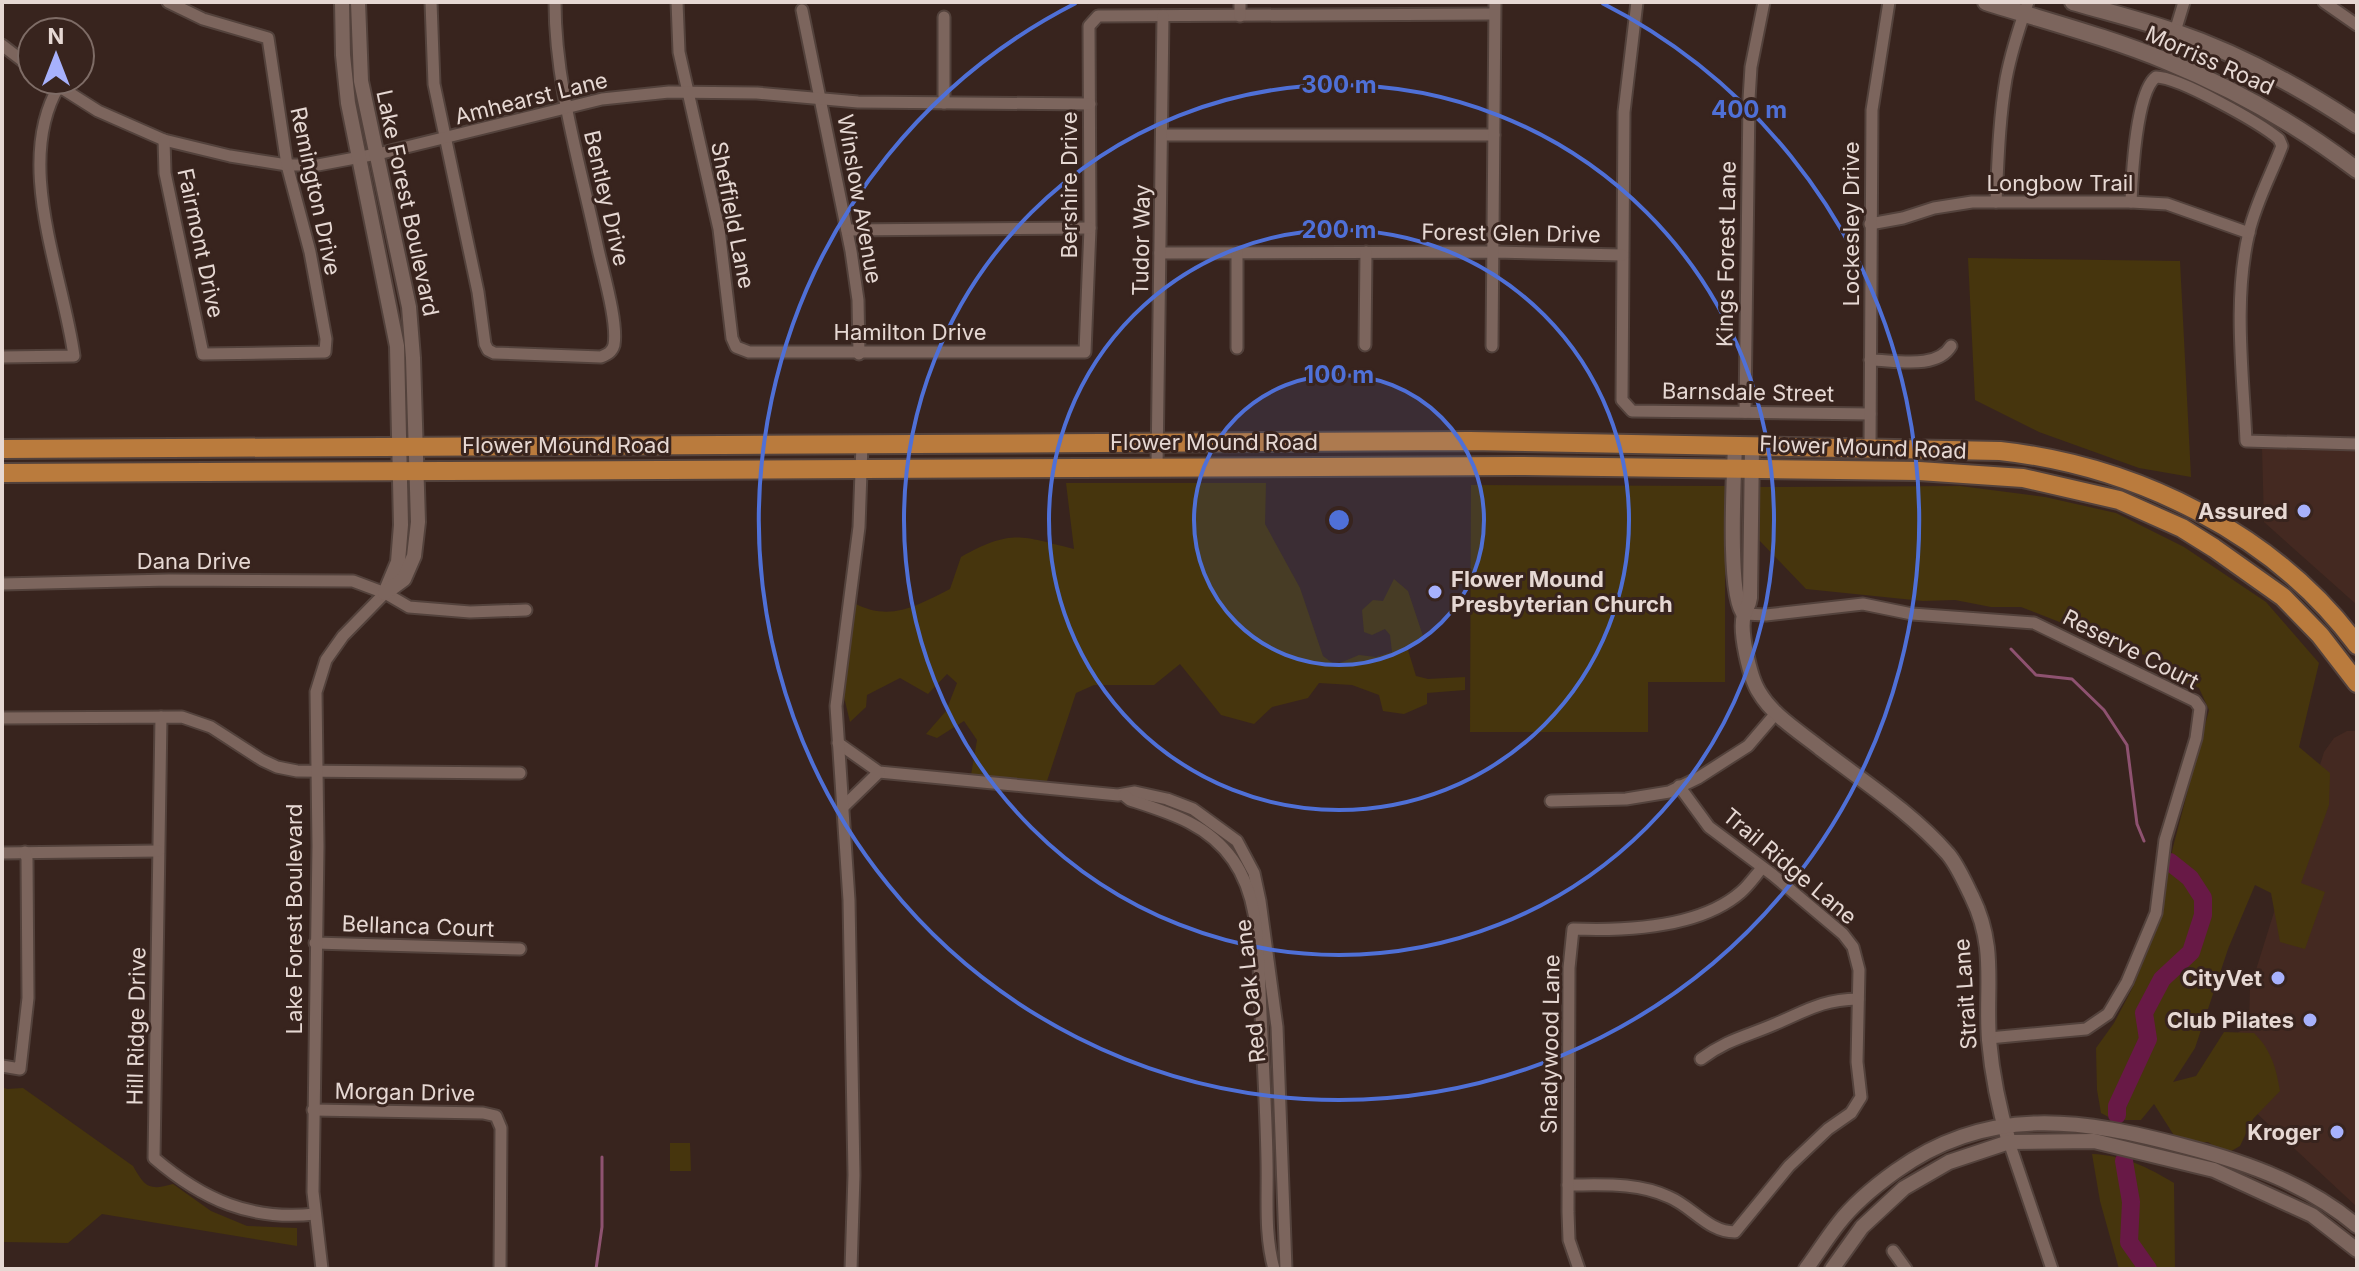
<svg xmlns="http://www.w3.org/2000/svg" width="2359" height="1271" font-family="Inter,sans-serif">
<style>
.built{fill:#442921}
.green{fill:#46350d}
.lines{fill:none;stroke-linecap:round;stroke-linejoin:round}
.stream{stroke:#8e5270;stroke-width:3}
.river{stroke:#681946;stroke-width:18}
.minor-casing{stroke:#53423c;stroke-width:15}
.tertiary-casing{stroke:#53423c;stroke-width:18}
.secondary-casing{stroke:#53423c;stroke-width:20}
.primary-casing{stroke:#53423c;stroke-width:22}
.minor{stroke:#7c655d;stroke-width:11}
.tertiary{stroke:#7c655d;stroke-width:14}
.secondary{stroke:#7c655d;stroke-width:16}
.primary{stroke:#ba7b3d;stroke-width:18}
.ring{fill:none;stroke:#4f70d7;stroke-width:4}
.poi-dot{fill:#a7b1fc;stroke:#38241e;stroke-width:3}
.labels{text-anchor:middle;stroke-width:6;stroke-linejoin:round;paint-order:stroke}
.street-label{font-size:22px;fill:#e6d8d3;stroke:#38241e}
.poi-label{font-size:22px;font-weight:bold;fill:#e6d8d3;stroke:#38241e;text-anchor:end}
.centre{fill:#4f70d7;stroke:#38241e;stroke-width:4}
.ring-label{font-size:24px;text-anchor:middle;font-weight:bold;fill:#4f70d7;stroke:#38241e;stroke-width:6;stroke-linejoin:round;paint-order:stroke}
</style>
<rect width="100%" height="100%" fill="#38241e"/>
<g class="built">
<polygon points="2262,448 2357,449 2357,605 2264,522"/>
<polygon points="2347,731 2357,731 2357,1207 2237,1095 2220,1047 2249,1024 2250,989 2324,752 2334,738"/>
</g>
<g class="green">
<polygon points="1968,258 2180,261 2191,477 2139,468 2039,432 1975,400"/>
<path d="M 1066,483 L 1266,483 L 1265,524 L 1300,588 L 1323,656 L 1335,665 L 1359,655 L 1376,657 L 1392,652 L 1390,635 L 1385,629 L 1372,635 L 1364,632 L 1362,610 L 1373,600 L 1383,601 L 1394,579 L 1408,591 L 1424,639 L 1408,650 L 1416,676 L 1428,679 L 1465,677 L 1465,690 L 1427,693 L 1427,704 L 1404,714 L 1383,711 L 1379,695 L 1352,685 L 1319,683 L 1308,698 L 1272,707 L 1254,724 L 1221,715 L 1180,664 L 1154,685 L 1094,685 L 1076,693 L 1046,784 L 971,775 L 977,740 L 964,721 L 937,738 L 926,734 L 946,711 L 957,683 L 947,674 L 928,694 L 900,678 L 867,695 L 866,707 L 850,722 L 843,693 L 856,604 C 891,622 918,605 950,589 L 961,557 C 1012,529 1020,536 1074,549 Z"/>
<polygon points="1471,485 1725,486 1725,682 1648,682 1648,732 1470,732"/>
<path d="M 1960,486 L 2045,497 L 2116,513 L 2184,547 L 2266,602 L 2319,663 L 2299,747 L 2330,773 L 2329,805 L 2301,883 L 2325,892 L 2305,949 L 2280,942 L 2271,893 L 2255,885 L 2228,949 L 2195,1048 L 2173,1082 L 2196,1076 L 2224,1032 L 2254,1033 C 2271,1050 2276,1067 2280,1091 L 2253,1119 L 2240,1146 L 2226,1154 L 2208,1142 L 2187,1143 L 2175,1137 L 2154,1104 L 2141,1120 L 2114,1120 L 2101,1113 L 2097,1090 L 2096,1048 L 2114,1023 L 2133,987 L 2155,934 L 2173,847 L 2209,710 L 2199,688 L 2176,679 L 2157,660 L 2021,607 L 1991,607 L 1955,600 L 1923,601 L 1806,589 L 1758,539 L 1758,487 Z"/>
<path d="M 2,1087 L 7,1089 L 23,1088 L 133,1166 C 145,1187 149,1191 173,1184 L 211,1211 L 247,1226 L 297,1228 L 297,1246 L 102,1214 L 68,1243 L 2,1242 Z"/>
<polygon points="670,1143 690,1143 691,1171 670,1171"/>
<path d="M 2092,1154 C 2124,1155 2147,1167 2174,1183 L 2175,1269 L 2119,1269 L 2100,1201 Z"/>
</g>
<g class="lines">
<g class="stream">
<polyline points="2011,649 2036,675 2072,679 2104,710 2127,745 2137,824 2144,841"/>
<polyline points="596,1269 602,1227 602,1157"/>
</g>
<g class="river">
<polyline points="2117,1115 2117,1106 2148,1039 2144,1013 2162,979 2191,952 2203,915 2203,898 2190,878 2170,862"/>
<polyline points="2124,1161 2131,1202 2129,1242 2148,1269"/>
</g>
<g class="minor-casing">
<g id="minor">
<path d="M 431,2 L 434,84 L 478,292 L 485,344 L 488,350 L 494,353 L 601,357 C 608,354 612,352 614,345 C 618,322 603,272 598,249 C 581,167 555,86 555,2"/>
<polyline points="677,2 679,52 719,229 732,338 736,347 749,352 1085,352 1090,228 1089,26 1098,16 1494,14"/>
<polyline points="1637,2 1624,112 1622,400 1632,411 1870,414"/>
<polyline points="2324,2 2357,25"/>
<polyline points="802,10 851,251 858,300 859,354"/>
<polyline points="1240,16 1240,2"/>
<polyline points="944,17 944,103"/>
<polyline points="2,45 32,68"/>
<polyline points="2166,61 2184,2"/>
<polyline points="49,80 98,111 164,140 230,156 287,165 318,165 382,153 602,99 669,92 757,93 858,102 1090,104"/>
<polyline points="1163,135 1494,135"/>
<polyline points="164,140 165,173 203,354 325,352 326,339 310,252 287,165 268,38 203,19 168,2"/>
<path d="M 1996,202 C 1998,161 1999,120 2006,79 C 2011,52 2019,28 2028,2"/>
<path d="M 2131,202 C 2132,176 2136,92 2156,77 C 2179,77 2260,123 2279,139 L 2282,146 C 2271,175 2256,202 2249,232 C 2233,299 2243,373 2246,441 L 2357,444"/>
<polyline points="1870,224 1903,218 1934,208 1972,202 2131,202 2167,204 2249,233"/>
<polyline points="847,230 1090,228"/>
<polyline points="1160,253 1495,252 1622,255"/>
<polyline points="1365,345 1366,252"/>
<polyline points="1492,346 1495,2"/>
<polyline points="1237,348 1237,253"/>
<path d="M 2,357 L 74,356 C 63,274 13,163 59,86"/>
<path d="M 1870,360 C 1894,360 1937,370 1951,346"/>
<polyline points="1745,412 1749,99 1751,67 1764,2"/>
<polyline points="1870,448 1872,110 1889,2"/>
<polyline points="1157,466 1163,16"/>
<polyline points="2,584 169,580 353,581 385,593 409,607 470,612 526,610"/>
<polyline points="1744,614 1766,615 1863,604 1912,614 2034,623 2195,701 2200,708 2196,738 2165,840 2156,913 2127,982 2108,1014 2086,1029 1989,1038"/>
<path d="M 161,717 L 154,1158 C 203,1200 251,1221 315,1214"/>
<polyline points="2,718 182,717 211,727 262,760 277,767 297,771 520,773"/>
<polyline points="838,743 879,772 1118,795 1135,792 1167,799 1193,809 1237,841 1254,873 1260,901 1277,1027 1286,1269"/>
<path d="M 1124,795 L 1130,800 C 1170,813 1208,824 1233,860 C 1259,897 1258,946 1260,989 C 1262,1046 1266,1103 1267,1160 C 1268,1197 1264,1233 1274,1269"/>
<polyline points="1551,801 1626,799 1669,792 1698,778 1748,746 1777,712"/>
<polyline points="842,808 879,772"/>
<polyline points="2,853 158,851"/>
<polyline points="315,943 520,949"/>
<path d="M 1701,1059 C 1728,1039 1745,1037 1775,1024 C 1808,1010 1821,1000 1858,999"/>
<polyline points="2,1066 20,1069 28,998 27,859 25,852"/>
<polyline points="313,1110 483,1113 496,1116 501,1128 500,1269"/>
<polyline points="2009,1142 2052,1269"/>
<path d="M 1568,1185 C 1602,1185 1637,1182 1669,1197 C 1693,1207 1708,1232 1735,1232 L 1789,1166 L 1828,1129 L 1851,1113 L 1861,1097 L 1857,1062 L 1859,970 L 1853,947 L 1843,934 L 1773,875 L 1709,827 L 1679,786"/>
<polyline points="1893,1251 1906,1269"/>
<polyline points="322,1269 313,1192 318,846 316,692 326,660 343,636 385,593"/>
<polyline points="851,1269 854,1175 849,900 836,706 859,527 862,444"/>
<path d="M 1579,1269 L 1569,1240 L 1568,1212 L 1569,968 L 1573,929 C 1625,931 1700,928 1741,892 C 1749,885 1755,876 1762,868"/>
</g>
</g>
<g class="tertiary-casing">
<g id="tertiary">
<polyline points="342,2 343,55 348,103 397,346 401,525 398,562 385,593"/>
<polyline points="358,2 361,81 409,307 413,358 418,522 414,556 404,579 385,593"/>
<path d="M 1735,445 C 1734,475 1727,598 1744,614"/>
<path d="M 1752,446 L 1750,598 C 1749,606 1746,608 1744,615 C 1739,631 1750,678 1759,692 C 1773,716 1800,732 1821,749 C 1864,782 1912,813 1948,854 C 1958,866 1965,883 1972,897 C 1997,948 1985,987 1989,1040 C 1992,1074 1999,1109 2009,1142"/>
<path d="M 1806,1269 C 1817,1254 1827,1238 1838,1224 C 1854,1203 1875,1186 1896,1171 C 1989,1104 2083,1119 2187,1147 C 2248,1163 2309,1185 2357,1226"/>
<polyline points="1832,1269 1862,1227 1904,1188 1949,1162 2009,1142 2094,1141 2214,1170 2312,1215 2357,1250"/>
</g>
</g>
<g class="secondary-casing">
<g id="secondary">
<path d="M 1986,2 C 2046,21 2108,37 2166,61 C 2235,89 2298,125 2357,170"/>
<path d="M 2073,2 C 2107,12 2141,20 2175,32 C 2240,54 2300,87 2357,125"/>
</g>
</g>
<g class="primary-casing">
<g id="primary">
<path d="M 2,449 L 1470,441 L 2000,451 C 2136,466 2274,533 2357,645"/>
<polyline points="2,473 1516,466 1919,471 2023,478 2119,500 2182,528 2214,548 2283,597 2320,635 2357,683"/>
</g>
</g>
<use href="#minor" class="minor"/>
<use href="#tertiary" class="tertiary"/>
<use href="#secondary" class="secondary"/>
<use href="#primary" class="primary"/>
</g>
<circle cx="1339" cy="520" r="145" fill="#4f70d7" fill-opacity=".12"/>
<g class="ring">
<circle cx="1339" cy="520" r="145"/>
<circle cx="1339" cy="520" r="290"/>
<circle cx="1339" cy="520" r="435"/>
<path d="M1602 3A580 580 0 1 1 1076 3"/>
</g>
<g class="poi-dot">
<circle cx="2304" cy="511" r="8"/>
<circle cx="1435" cy="592" r="8"/>
<circle cx="2278" cy="978" r="8"/>
<circle cx="2310" cy="1020" r="8"/>
<circle cx="2337" cy="1132" r="8"/>
</g>
<g class="labels">
<g class="street-label">
<text transform="translate(2210 60) rotate(24)" y="8">Morriss Road</text>
<text transform="translate(531 98) rotate(-14)" y="8">Amhearst Lane</text>
<text x="2060" y="191">Longbow Trail</text>
<text transform="translate(1069 185) rotate(-90)" y="8">Bershire Drive</text>
<text transform="translate(316 191) rotate(78)" y="8">Remington Drive</text>
<text transform="translate(607 198) rotate(77)" y="8">Bentley Drive</text>
<text transform="translate(860 199) rotate(80)" y="8">Winslow Avenue</text>
<text transform="translate(408 203) rotate(78)" y="8">Lake Forest Boulevard</text>
<text transform="translate(733 215) rotate(79)" y="8">Sheffield Lane</text>
<text transform="translate(1851 224) rotate(-90)" y="8">Lockesley Drive</text>
<text transform="translate(1511 233) rotate(1)" y="8">Forest Glen Drive</text>
<text transform="translate(1141 240) rotate(-89)" y="8">Tudor Way</text>
<text transform="translate(201 243) rotate(78)" y="8">Fairmont Drive</text>
<text transform="translate(1726 254) rotate(-89)" y="8">Kings Forest Lane</text>
<text x="910" y="340">Hamilton Drive</text>
<text transform="translate(1748 392) rotate(1)" y="8">Barnsdale Street</text>
<text x="1214" y="450">Flower Mound Road</text>
<text x="566" y="453">Flower Mound Road</text>
<text transform="translate(1863 447) rotate(2)" y="8">Flower Mound Road</text>
<text x="194" y="569">Dana Drive</text>
<text transform="translate(2131 649) rotate(27)" y="8">Reserve Court</text>
<text transform="translate(1790 866) rotate(40)" y="8">Trail Ridge Lane</text>
<text transform="translate(294 919) rotate(-90)" y="8">Lake Forest Boulevard</text>
<text transform="translate(418 926) rotate(2)" y="8">Bellanca Court</text>
<text transform="translate(1250 991) rotate(-96)" y="8">Red Oak Lane</text>
<text transform="translate(1965 994) rotate(-94)" y="8">Strait Lane</text>
<text transform="translate(136 1026) rotate(-89)" y="8">Hill Ridge Drive</text>
<text transform="translate(1550 1044) rotate(-89)" y="8">Shadywood Lane</text>
<text transform="translate(405 1092) rotate(1)" y="8">Morgan Drive</text>
</g>
<g class="poi-label">
<text x="2288" y="519">Assured</text>
<text x="1451" y="587" text-anchor="start">Flower Mound<tspan x="1451" dy="25">Presbyterian Church</tspan></text>
<text x="2262" y="986">CityVet</text>
<text x="2294" y="1028">Club Pilates</text>
<text x="2321" y="1140">Kroger</text>
</g>
</g>
<circle cx="1339" cy="520" r="12" class="centre"/>
<g class="ring-label">
<text x="1339" y="93">300 m</text>
<text x="1749" y="118">400 m</text>
<text x="1339" y="238">200 m</text>
<text x="1339" y="383">100 m</text>
</g>
<rect width="2359" height="1271" fill="none" stroke="#e6d8d3" stroke-width="8"/>
<g transform="translate(56 56)"><circle r="38" fill="#38241e" stroke="#7e6c66" stroke-width="2"/>
<path d="M0-6L14 30L0 20L-14 30Z" fill="#a7b1fc"/>
<text y="-12" font-size="22" font-weight="bold" text-anchor="middle" fill="#e6d8d3">N</text>
</g>
</svg>
